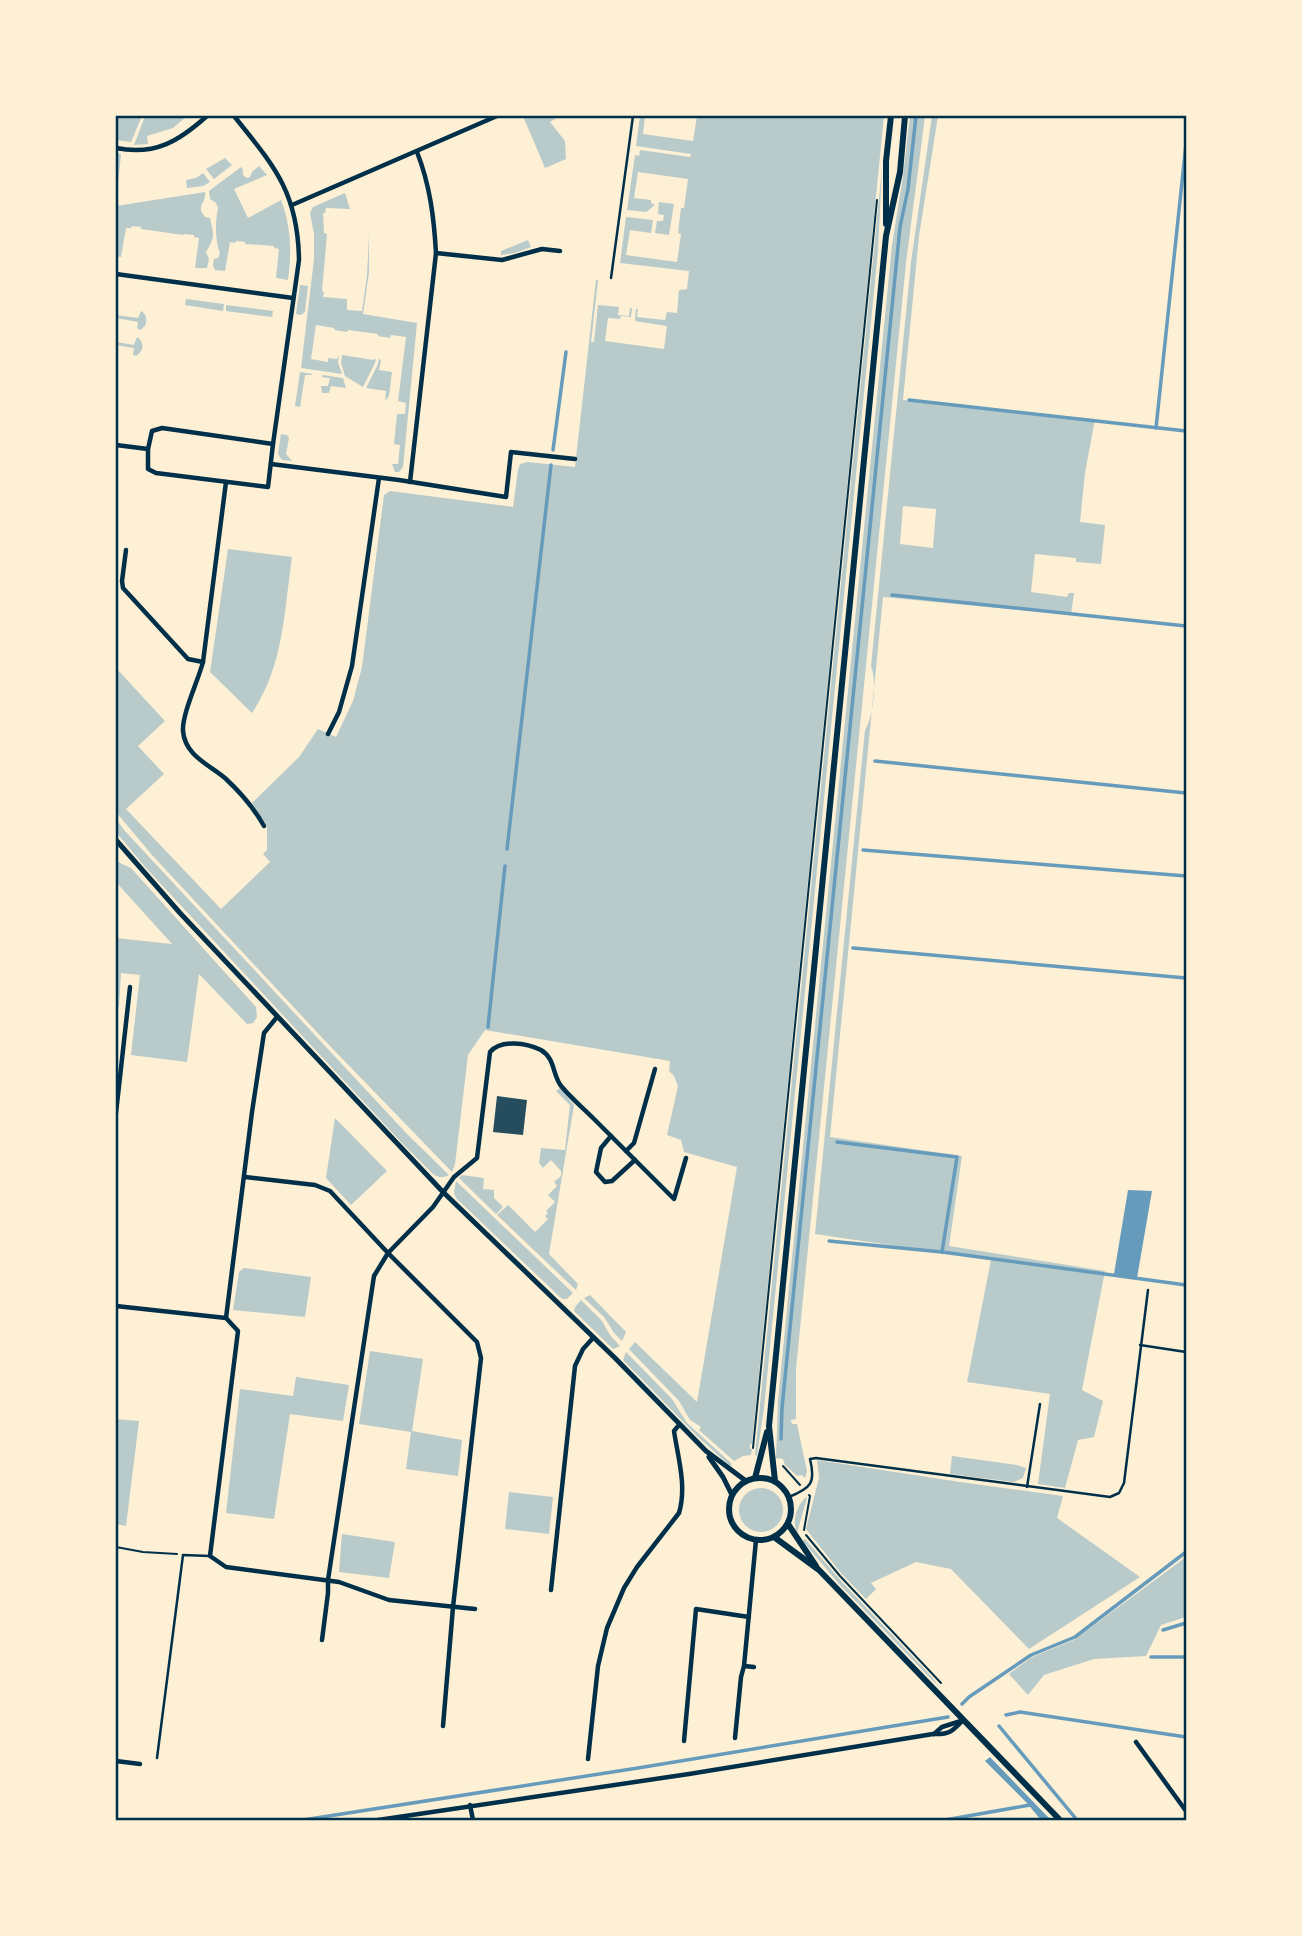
<svg xmlns="http://www.w3.org/2000/svg" width="1302" height="1936" font-family="Jost,sans-serif">
<style>
.green{fill:#b9caca;fill-rule:evenodd}
.water{fill:#669bbc}
.lines{fill:none;stroke-linecap:round;stroke-linejoin:round}
.stream{stroke:#669bbc;stroke-width:3.5}
.building{fill:#264d5e}
.path{stroke:#003049;stroke-width:2}
.service{stroke:#003049;stroke-width:2.5}
.minor{stroke:#003049;stroke-width:4.5}
.tertiary{stroke:#003049;stroke-width:5}
.secondary{stroke:#003049;stroke-width:6}
.neatline{fill:none;stroke:#003049;stroke-width:2.5}
</style>
<rect width="100%" height="100%" fill="#fdf0d5"/>
<g class="green">
<polygon points="116,116 142,116 131,142 116,140"/>
<polygon points="145,116 187,116 173,128 147,136 148,144 134,145"/>
<polygon points="523,116 560,116 550,122 565,141 566,159 545,168"/>
<polygon points="640,116 645,116 643,134 693,141 697,116 884,116 752,1444 750,1444 750,1449 752,1449 751,1455 743,1456 734,1461 699,1430 701,1427 690,1420 679,1401 629,1349 635,1342 697,1402 737,1167 684,1152 681,1140 667,1135 678,1086 674,1076 669,1071 670,1061 485,1030 468,1055 455,1164 452,1172 328,1044 152,855 116,812 116,668 165,721 138,746 164,774 126,809 221,909 270,862 263,854 267,850 267,826 252,803 299,757 318,729 336,737 353,701 362,667 384,495 390,491 513,507 518,470 520,464 528,462 575,467 596,280 598,280 591,342 594,342 598,305 619,307 618,315 629,316 630,308 632,308 631,317 621,316 620,319 608,318 605,341 664,349 667,326 635,321 636,309 638,309 637,317 665,320 667,312 677,313 679,290 687,289 689,271 620,263 626,217 653,220 651,233 630,230 626,255 677,262 681,234 678,233 681,208 684,208 688,179 638,172 634,198 651,200 651,203 655,205 646,212 627,210 635,155 639,156 640,150 690,157 691,154 636,146"/>
<polygon points="910,116 925,116 906,263 796,1369 796,1419 791,1420 792,1424 797,1424 807,1471 805,1478 802,1475 797,1476 785,1465 783,1459 776,1458 778,1400 892,245 903,176"/>
<path d="M 932,116 L 938,116 L 919,236 L 903,400 L 1095,419 L 1085,473 L 1080,522 L 1105,525 L 1101,564 L 1076,562 L 1076,558 L 1035,554 L 1031,592 L 1067,597 L 1069,593 L 1074,593 L 1071,615 L 883,597 L 830,1137 L 962,1156 L 949,1246 L 1105,1271 L 1082,1390 L 1103,1401 L 1094,1437 L 1078,1440 L 1065,1488 L 1038,1484 L 1050,1394 L 967,1382 L 991,1260 L 815,1234 L 865,730 C 874,716 877,681 871,666 L 911,262 ZM 903,506 L 936,509 L 933,548 L 900,544 Z"/>
<path d="M 116,153 L 121,154 L 116,206 L 205,192 C 206,202 200,202 201,211 L 205,217 L 210,218 C 214,236 215,237 206,252 L 209,259 L 207,268 L 195,268 L 199,238 L 194,237 L 194,235 L 184,234 L 183,235 L 141,229 L 141,227 L 132,226 L 131,228 L 126,228 L 121,257 L 116,256 Z"/>
<polygon points="225,158 232,165 214,179 206,169"/>
<path d="M 259,166 L 267,175 L 234,189 L 248,218 L 281,200 C 291,226 292,252 288,280 L 276,278 L 279,249 L 274,248 L 274,246 L 245,244 L 245,242 L 236,241 L 235,243 L 230,242 L 225,271 L 215,270 L 213,266 L 214,259 L 218,258 L 220,253 C 215,241 215,221 218,208 L 216,203 L 210,199 L 209,191 L 241,167 L 243,170 L 243,175 L 247,178 L 250,177 L 252,172 Z"/>
<polygon points="882,168 878,251 764,1408 757,1456 755,1455"/>
<polygon points="203,173 210,182 203,186 187,188 186,180 196,178"/>
<polygon points="345,193 350,209 326,208 325,213 323,213 324,233 327,234 322,291 324,292 323,297 347,299 347,310 362,311 367,276 369,235 369,272 363,314 417,323 403,467 399,472 395,472 392,464 398,464 400,445 394,444 397,414 405,414 406,403 398,401 406,337 391,335 390,338 378,336 378,334 348,330 347,332 335,330 334,328 316,325 311,359 328,362 328,358 337,359 339,355 338,362 342,374 301,368 314,259 314,234 310,213 313,207"/>
<polygon points="659,202 674,204 669,235 655,233 657,221 663,221 664,215 658,214"/>
<polygon points="528,240 531,247 515,253 501,255 501,251"/>
<polygon points="300,285 308,286 305,312 301,315 296,314"/>
<polygon points="186,299 224,304 223,311 185,305"/>
<polygon points="226,305 273,311 272,317 226,311"/>
<path d="M 141,311 C 147,314 147,320 145,326 L 140,330 L 137,328 L 138,322 L 116,318 L 116,315 L 138,318 Z"/>
<path d="M 137,337 C 145,342 144,351 136,356 L 133,355 L 134,348 L 116,345 L 116,342 L 134,345 Z"/>
<polygon points="342,355 374,360 376,358 375,363 363,387 345,376 341,363"/>
<polygon points="379,358 381,361 379,370 392,372 389,396 385,401 386,391 366,388 378,364"/>
<polygon points="300,372 312,374 312,375 305,375 300,407 295,406"/>
<polygon points="322,375 343,378 346,388 331,386 329,393 322,393 321,386 328,386 330,378 322,377"/>
<polygon points="281,434 287,435 289,438 286,454 292,461 282,460 278,454"/>
<path d="M 228,549 L 292,557 C 284,612 284,665 252,713 L 210,672 Z"/>
<path d="M 116,819 L 124,830 L 408,1135 L 449,1175 C 443,1178 439,1178 433,1174 L 401,1142 L 145,867 L 116,832 Z"/>
<polygon points="116,859 120,863 131,868 256,1007 257,1017 253,1023 247,1024 199,974 187,1062 131,1055 140,975 121,973 119,1007 116,1006 116,938 172,944 116,882"/>
<polygon points="560,1088 574,1105 549,1254 578,1284 576,1290 497,1215 508,1205 535,1232 548,1219 545,1216 548,1213 546,1211 555,1202 548,1195 557,1186 554,1182 561,1176 561,1171 551,1160 543,1168 539,1163 541,1148 565,1150 570,1105 556,1091"/>
<polygon points="335,1118 387,1171 351,1205 326,1178"/>
<polygon points="462,1175 484,1178 483,1189 494,1190 494,1198 503,1207 496,1214 459,1178"/>
<polygon points="456,1181 573,1293 567,1299 562,1299 456,1198 454,1192"/>
<polygon points="244,1268 311,1277 305,1317 233,1310 239,1272"/>
<polygon points="590,1295 626,1332 622,1341 614,1333 604,1317 584,1298"/>
<polygon points="581,1300 602,1321 610,1335 620,1346 613,1349 574,1311 575,1307"/>
<polygon points="370,1351 423,1359 412,1431 462,1440 458,1476 406,1469 411,1432 359,1424"/>
<polygon points="626,1352 672,1399 687,1423 732,1464 730,1466 697,1436 623,1360"/>
<polygon points="296,1377 349,1385 343,1421 290,1414 274,1519 226,1513 240,1389 293,1396"/>
<polygon points="116,1419 139,1421 126,1526 116,1524"/>
<polygon points="952,1456 1017,1465 1026,1468 1023,1478 1014,1482 950,1474"/>
<polygon points="817,1460 960,1482 1063,1496 1057,1518 1140,1577 1029,1649 951,1569 916,1562 871,1583 876,1589 866,1599 841,1573 806,1529 819,1478"/>
<circle cx="761" cy="1510" r="22"/>
<polygon points="509,1492 553,1497 549,1534 505,1529"/>
<path d="M 806,1497 L 807,1498 L 797,1533 C 792,1520 796,1507 806,1497 Z"/>
<polygon points="342,1534 395,1542 389,1578 339,1572"/>
<polygon points="805,1539 842,1582 932,1677 939,1687 839,1584 803,1541"/>
<polygon points="1186,1557 1186,1617 1161,1625 1146,1656 1094,1659 1044,1675 1028,1695 1009,1674 1032,1657 1074,1640"/>
</g>
<g class="water">
<polygon points="1128,1190 1152,1191 1137,1278 1114,1274"/>
<polygon points="990,1757 1047,1816 1051,1820 1041,1820 1026,1802 985,1761"/>
</g>
<g class="lines">
<g class="stream">
<polyline points="909,400 1186,431"/>
<polyline points="1156,428 1186,144"/>
<polyline points="553,450 566,352"/>
<polyline points="892,595 1186,626"/>
<polyline points="875,761 1186,793"/>
<polyline points="507,849 551,465"/>
<polyline points="863,850 1186,876"/>
<polyline points="853,948 1186,978"/>
<polyline points="488,1027 505,866"/>
<polyline points="837,1142 957,1157 942,1252 1186,1285"/>
<polyline points="829,1241 942,1252"/>
<polyline points="781,1439 782,1408 900,227 908,189 916,116"/>
<polyline points="1163,1630 1186,1623"/>
<polyline points="1151,1657 1186,1657"/>
<polyline points="962,1704 969,1697 1031,1655 1075,1637 1186,1552"/>
<polyline points="1006,1715 1020,1712 1186,1737"/>
<polyline points="999,1726 1077,1820"/>
<polyline points="303,1820 638,1768 948,1717"/>
<polyline points="945,1820 1030,1805"/>
</g>
</g>
<polygon class="building" points="497,1096 527,1100 523,1135 493,1132"/>
<g class="lines">
<g class="path">
<polyline points="753,1448 877,200"/>
<polyline points="783,1466 800,1485"/>
<polyline points="804,1530 810,1496 809,1495"/>
<polyline points="806,1535 840,1576 941,1683"/>
<polyline points="116,1547 143,1552 177,1554"/>
</g>
<g class="service">
<polyline points="611,278 633,116"/>
<polyline points="1140,1345 1186,1352"/>
<polyline points="1027,1487 1040,1404"/>
<path d="M 789,1497 C 811,1488 816,1483 810,1459 L 816,1458 L 1110,1497 L 1119,1493 L 1124,1483 L 1148,1290"/>
<polyline points="157,1758 183,1555 210,1556"/>
</g>
<g class="minor">
<path d="M 234,116 C 274,166 298,192 299,260 L 273,444"/>
<path d="M 116,148 C 155,156 179,141 207,116"/>
<polyline points="292,205 497,116"/>
<polyline points="436,253 502,260 542,249 560,251"/>
<polyline points="116,274 293,298"/>
<polygon points="162,428 273,444 268,487 156,473 148,469 148,449 152,431"/>
<polyline points="116,445 148,449"/>
<polyline points="271,464 399,480 506,497 511,452 575,459"/>
<path d="M 226,482 L 203,662 C 198,681 182,714 183,731 C 185,756 210,765 226,779 C 241,793 254,808 264,826"/>
<path d="M 410,482 L 436,253 C 434,218 430,185 417,152"/>
<polyline points="126,550 122,581 123,588 188,659 203,662"/>
<polyline points="328,734 339,712 352,666 379,478"/>
<polyline points="116,1113 130,987"/>
<polyline points="611,1136 601,1148 596,1172 605,1182 612,1181 635,1160"/>
<polyline points="626,1151 634,1143 655,1069"/>
<polyline points="245,1177 315,1185 330,1191 388,1253 477,1342 481,1358 453,1607 443,1726"/>
<polyline points="116,1306 226,1318 238,1331 210,1556 226,1567 339,1582 389,1600 475,1609"/>
<polyline points="226,1318 252,1112 264,1033 277,1017"/>
<polyline points="551,1590 575,1366 583,1349 593,1338"/>
<path d="M 322,1640 L 328,1593 L 328,1580 L 374,1276 L 388,1253 L 433,1207 L 454,1177 L 477,1158 L 490,1052 C 501,1039 527,1043 541,1050 C 556,1059 552,1076 562,1087 C 571,1098 583,1108 593,1118 C 620,1145 647,1172 674,1199 L 686,1158"/>
<polyline points="744,1666 754,1667"/>
<polyline points="934,1734 942,1727 964,1720"/>
<polyline points="735,1738 741,1677 744,1666 756,1540"/>
<polyline points="684,1741 696,1609 749,1617"/>
<polyline points="1136,1742 1186,1811"/>
<path d="M 588,1759 L 598,1666 L 607,1628 L 624,1588 L 637,1567 L 679,1513 C 687,1486 678,1458 674,1431 L 679,1425"/>
<polyline points="116,1761 140,1764"/>
<polyline points="470,1805 473,1820"/>
<path d="M 378,1820 L 689,1774 L 933,1734 C 949,1735 953,1731 963,1720"/>
</g>
<g class="tertiary">
<polyline points="116,840 180,913 443,1192 615,1358 706,1451 746,1481"/>
<polyline points="709,1457 723,1477 732,1495"/>
</g>
<g class="secondary">
<polyline points="886,224 886,161 891,116"/>
<circle cx="760" cy="1509" r="31"/>
<polyline points="755,1478 767,1432"/>
<polyline points="775,1481 769,1426 886,236 900,172 905,116"/>
<polyline points="788,1524 816,1566"/>
<polyline points="774,1537 819,1570 1060,1820"/>
</g>
</g>
<rect width="1302" height="1936" fill="none" stroke="#fdf0d5" stroke-width="234"/>
<rect x="117" y="117" width="1068" height="1702" class="neatline"/>
</svg>
